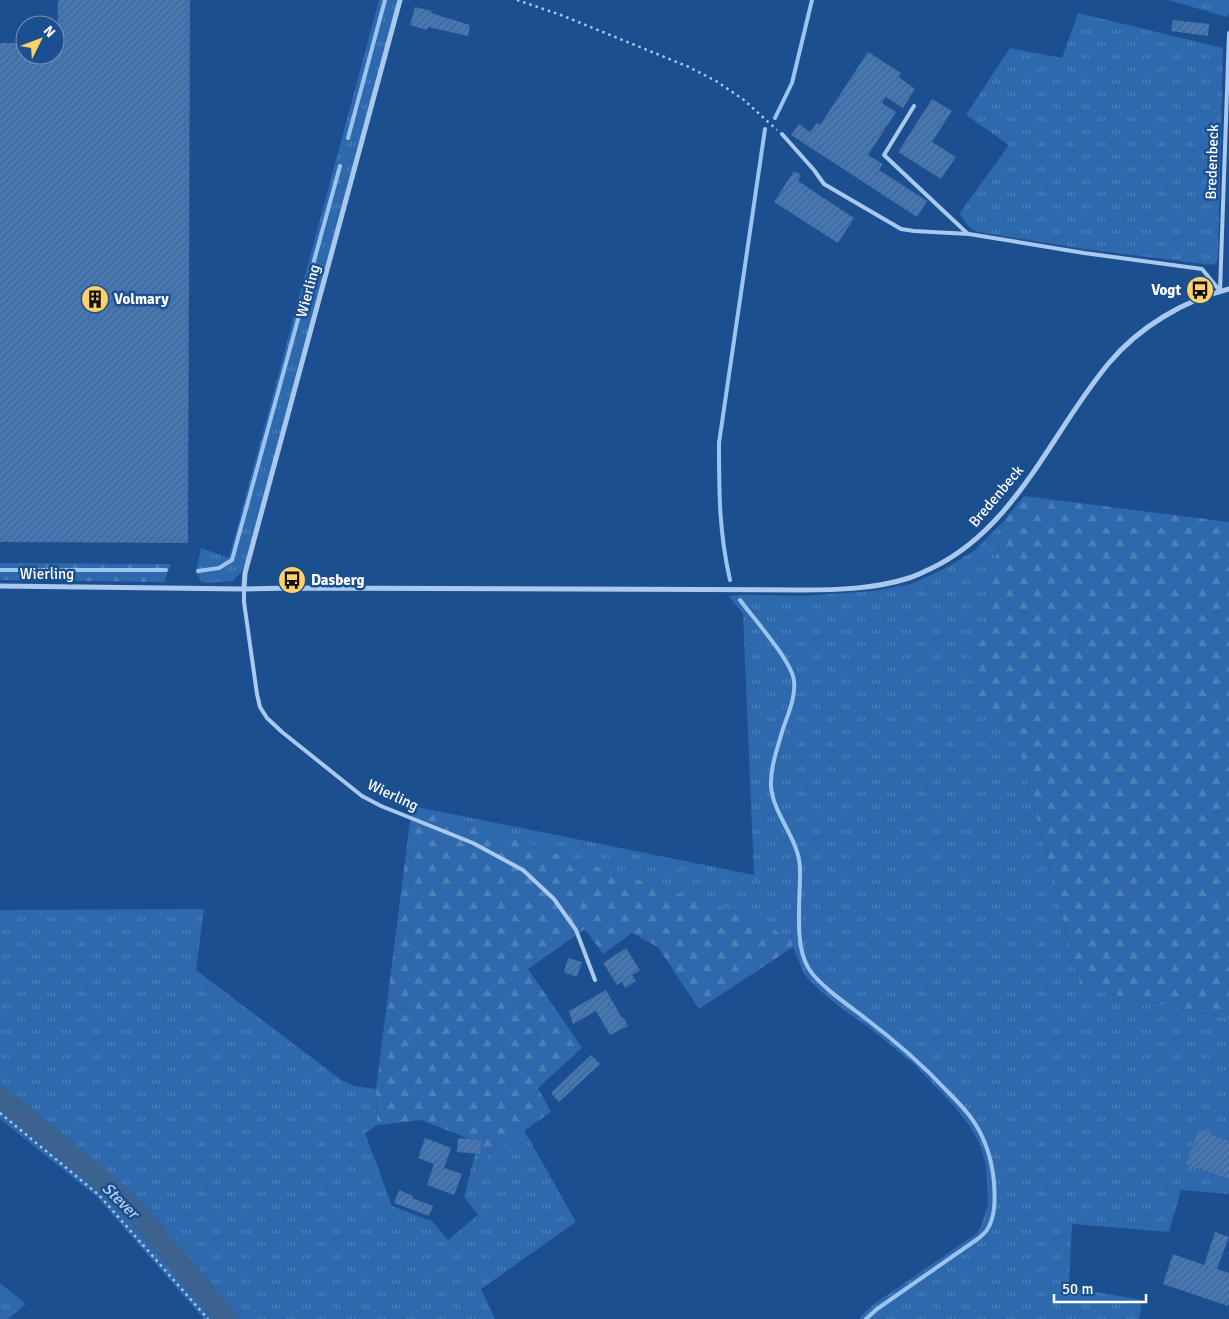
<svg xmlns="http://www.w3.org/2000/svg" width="1229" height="1319" font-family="Signika,sans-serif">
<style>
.grass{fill:url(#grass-tufts)}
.forest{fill:url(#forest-firs)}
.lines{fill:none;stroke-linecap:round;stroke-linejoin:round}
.stream{stroke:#9cc4f0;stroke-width:4}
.river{stroke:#3c6290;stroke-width:22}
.building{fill:url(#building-hatch)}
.path{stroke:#a9c9ee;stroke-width:2.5;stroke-dasharray:2.5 4;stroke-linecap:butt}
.service{stroke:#a9c9ee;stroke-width:4}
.minor{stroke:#a9c9ee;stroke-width:5}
.labels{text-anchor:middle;stroke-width:5;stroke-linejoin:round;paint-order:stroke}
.street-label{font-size:15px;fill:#fff;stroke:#1b4f8f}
.poi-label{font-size:15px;font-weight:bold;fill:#fff;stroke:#1b4f8f;text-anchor:start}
.water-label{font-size:16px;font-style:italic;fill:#b5d3f5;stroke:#1b4f8f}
</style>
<defs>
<pattern id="grass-tufts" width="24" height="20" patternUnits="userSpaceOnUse" patternTransform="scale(1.25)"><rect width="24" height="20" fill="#2e69ad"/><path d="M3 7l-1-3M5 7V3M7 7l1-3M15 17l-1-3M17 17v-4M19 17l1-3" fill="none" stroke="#4d80b9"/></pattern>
<pattern id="forest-firs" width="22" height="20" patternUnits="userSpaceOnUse" patternTransform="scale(1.25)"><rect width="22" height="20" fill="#2e69ad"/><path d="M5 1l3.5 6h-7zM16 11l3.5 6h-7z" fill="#4d80b9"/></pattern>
<pattern id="building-hatch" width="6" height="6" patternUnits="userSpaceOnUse" patternTransform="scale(1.25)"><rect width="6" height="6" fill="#4478b7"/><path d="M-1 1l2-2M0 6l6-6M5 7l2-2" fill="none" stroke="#486282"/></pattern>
</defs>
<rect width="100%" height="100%" fill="#1b4f8f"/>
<g class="grass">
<polygon points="379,0 399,0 246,561 241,572 233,581 206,583 201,581 196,573 201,548 229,558"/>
<polygon points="1168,0 1229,0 1229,12 1227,17"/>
<path d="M 1078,13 L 1223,48 L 1218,259 L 1216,263 L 1212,265 L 1084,249 L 978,232 C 968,227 964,223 960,213 L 1009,145 L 966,115 L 1010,48 L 1062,58 Z"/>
<polygon points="1003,522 969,690 1017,742 1081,988 1224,1017 1229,1020 1229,1194 1181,1190 1169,1232 1072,1224 1069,1287 1142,1300 1139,1319 860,1319 862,1315 874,1304 976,1234 981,1226 988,1204 986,1166 980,1144 969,1125 953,1105 915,1065 871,1029 841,1008 818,989 804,974 793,947 791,938 745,915 412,806 754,875 743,614 729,596 746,595 801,596 873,591 911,584 946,568 975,550"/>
<polygon points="204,909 196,970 340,1079 354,1086 376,1089 377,1125 365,1133 392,1206 432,1221 448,1240 478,1215 464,1197 472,1166 524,1130 576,1222 481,1289 495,1319 204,1319 97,1197 0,1119 0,910"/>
<polygon points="0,1283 26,1304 8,1319 0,1319"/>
</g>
<g class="forest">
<polygon points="1024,496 1229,522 1229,1020 1224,1017 1081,988 1017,742 969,690 1003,522"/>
<polygon points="0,563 171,564 164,582 0,580"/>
<polygon points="412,806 745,915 791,938 793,947 699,1009 658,947 632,933 603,954 585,929 528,969 582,1048 538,1088 551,1112 472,1166 479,1143 421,1120 377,1125 376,1089"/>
</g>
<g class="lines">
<g class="stream">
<polyline points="775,118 792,83 812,0"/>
<polyline points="348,138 385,0"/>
<polyline points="0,570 166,570"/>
<polyline points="198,571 219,568 232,560 340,166"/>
<path d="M 730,580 C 719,532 719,492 719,443 L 765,129"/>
<path d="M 740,600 C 753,618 792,661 794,681 C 796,698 787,716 782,732 C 777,750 770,768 771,787 C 774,816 799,839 800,868 C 801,896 793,945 809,969 C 820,986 848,1005 865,1018 C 894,1040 922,1064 947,1091 C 956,1100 967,1111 974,1122 C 986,1140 992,1161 994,1182 C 995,1197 996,1216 987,1230 C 985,1233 982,1235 979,1238 L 877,1309 L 866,1319"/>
</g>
<polyline class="river" points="0,1097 93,1173 139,1216 227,1319"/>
</g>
<g class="building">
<polygon points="58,0 190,0 188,543 0,542 0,43 25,43 25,55 55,55 55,44 57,44"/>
<polygon points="415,7 432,11 431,13 470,25 468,36 428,27 427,30 410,25"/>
<polygon points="1173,20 1209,24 1208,36 1171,31"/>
<polygon points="868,52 901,73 899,77 915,89 903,108 886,97 882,103 896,112 868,155 883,164 879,170 927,201 917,217 791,135 799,124 810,132 817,123 820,125"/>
<polygon points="932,99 952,111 932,142 956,157 941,179 898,152"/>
<polygon points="794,171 801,175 798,181 854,218 838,243 774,202"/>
<polygon points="626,948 640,970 632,975 636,981 625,988 622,982 617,985 603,963"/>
<polygon points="568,958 582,962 577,977 564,972"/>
<polygon points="606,990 622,1018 623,1017 628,1026 610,1035 596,1011 573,1024 569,1011"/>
<polygon points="591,1055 600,1064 559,1102 551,1093"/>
<polygon points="1198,1130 1229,1141 1229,1179 1186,1164"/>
<polygon points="425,1138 451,1148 444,1168 462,1174 454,1195 427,1185 434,1164 418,1158"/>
<polygon points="458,1138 481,1140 480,1154 457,1152"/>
<polygon points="399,1190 413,1196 412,1198 433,1206 429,1216 394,1203"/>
<polygon points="1215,1232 1229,1237 1217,1269 1229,1273 1229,1302 1228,1306 1163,1284 1173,1254 1204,1265"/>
</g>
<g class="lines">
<g class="path">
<polyline points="517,0 561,15 689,67 716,81 744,100 777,130"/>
<polyline points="0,1113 99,1195 208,1319"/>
</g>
<g class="service">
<polyline points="914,106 884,155 968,234"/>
<polyline points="782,134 814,170 824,184 901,229 914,231 969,234 1084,253 1202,269 1220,291"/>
<polyline points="1220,291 1229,33"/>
<polyline points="244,589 244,602 257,694 260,707 267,718 282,732 362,796 381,806 473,843 523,870 554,899 576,930 595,980"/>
</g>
<g class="minor">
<path d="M 0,586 L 244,589 L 292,588 L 801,590 C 838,590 874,589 909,578 C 916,576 923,572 930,569 C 1016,529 1051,432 1109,363 C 1139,327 1183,301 1229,289"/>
<polyline points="244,589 245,573 400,0"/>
</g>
</g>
<defs>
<g id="bus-disc" transform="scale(1.4375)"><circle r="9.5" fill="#ffd166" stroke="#1b4f8f"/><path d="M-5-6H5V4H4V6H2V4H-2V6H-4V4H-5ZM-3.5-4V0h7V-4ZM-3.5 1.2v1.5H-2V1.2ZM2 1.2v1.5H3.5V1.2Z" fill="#111"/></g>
<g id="building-disc" transform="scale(1.4375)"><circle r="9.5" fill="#ffd166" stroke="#1b4f8f"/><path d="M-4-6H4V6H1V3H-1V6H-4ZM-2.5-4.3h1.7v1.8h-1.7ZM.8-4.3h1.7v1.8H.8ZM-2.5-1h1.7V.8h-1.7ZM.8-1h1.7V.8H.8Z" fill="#111"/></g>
</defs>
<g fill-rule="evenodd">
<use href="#bus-disc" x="1200" y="290"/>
<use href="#building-disc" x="95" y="299"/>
<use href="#bus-disc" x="292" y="580"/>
</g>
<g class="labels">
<g class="street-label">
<text transform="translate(1212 162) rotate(-88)" y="5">Bredenbeck</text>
<text transform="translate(308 291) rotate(-75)" y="5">Wierling</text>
<text transform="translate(996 496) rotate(-50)" y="5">Bredenbeck</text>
<text x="47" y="579">Wierling</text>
<text transform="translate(393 795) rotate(25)" y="5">Wierling</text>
</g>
<g class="poi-label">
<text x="1181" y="295" text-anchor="end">Vogt</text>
<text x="114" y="304">Volmary</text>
<text x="311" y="585">Dasberg</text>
</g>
<g class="water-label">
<text transform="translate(121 1200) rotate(44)" y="6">Stever</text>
</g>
</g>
<g transform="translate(40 40) rotate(48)"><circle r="24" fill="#1b4f8f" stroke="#7695bc"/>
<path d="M0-4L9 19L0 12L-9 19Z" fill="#ffd166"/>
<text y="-8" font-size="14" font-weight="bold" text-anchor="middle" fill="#ffffff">N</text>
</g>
<path d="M1054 1294v8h92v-8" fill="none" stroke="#ffffff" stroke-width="2.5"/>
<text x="1062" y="1294" font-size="15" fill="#ffffff" stroke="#1b4f8f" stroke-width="4" paint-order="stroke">50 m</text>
</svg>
